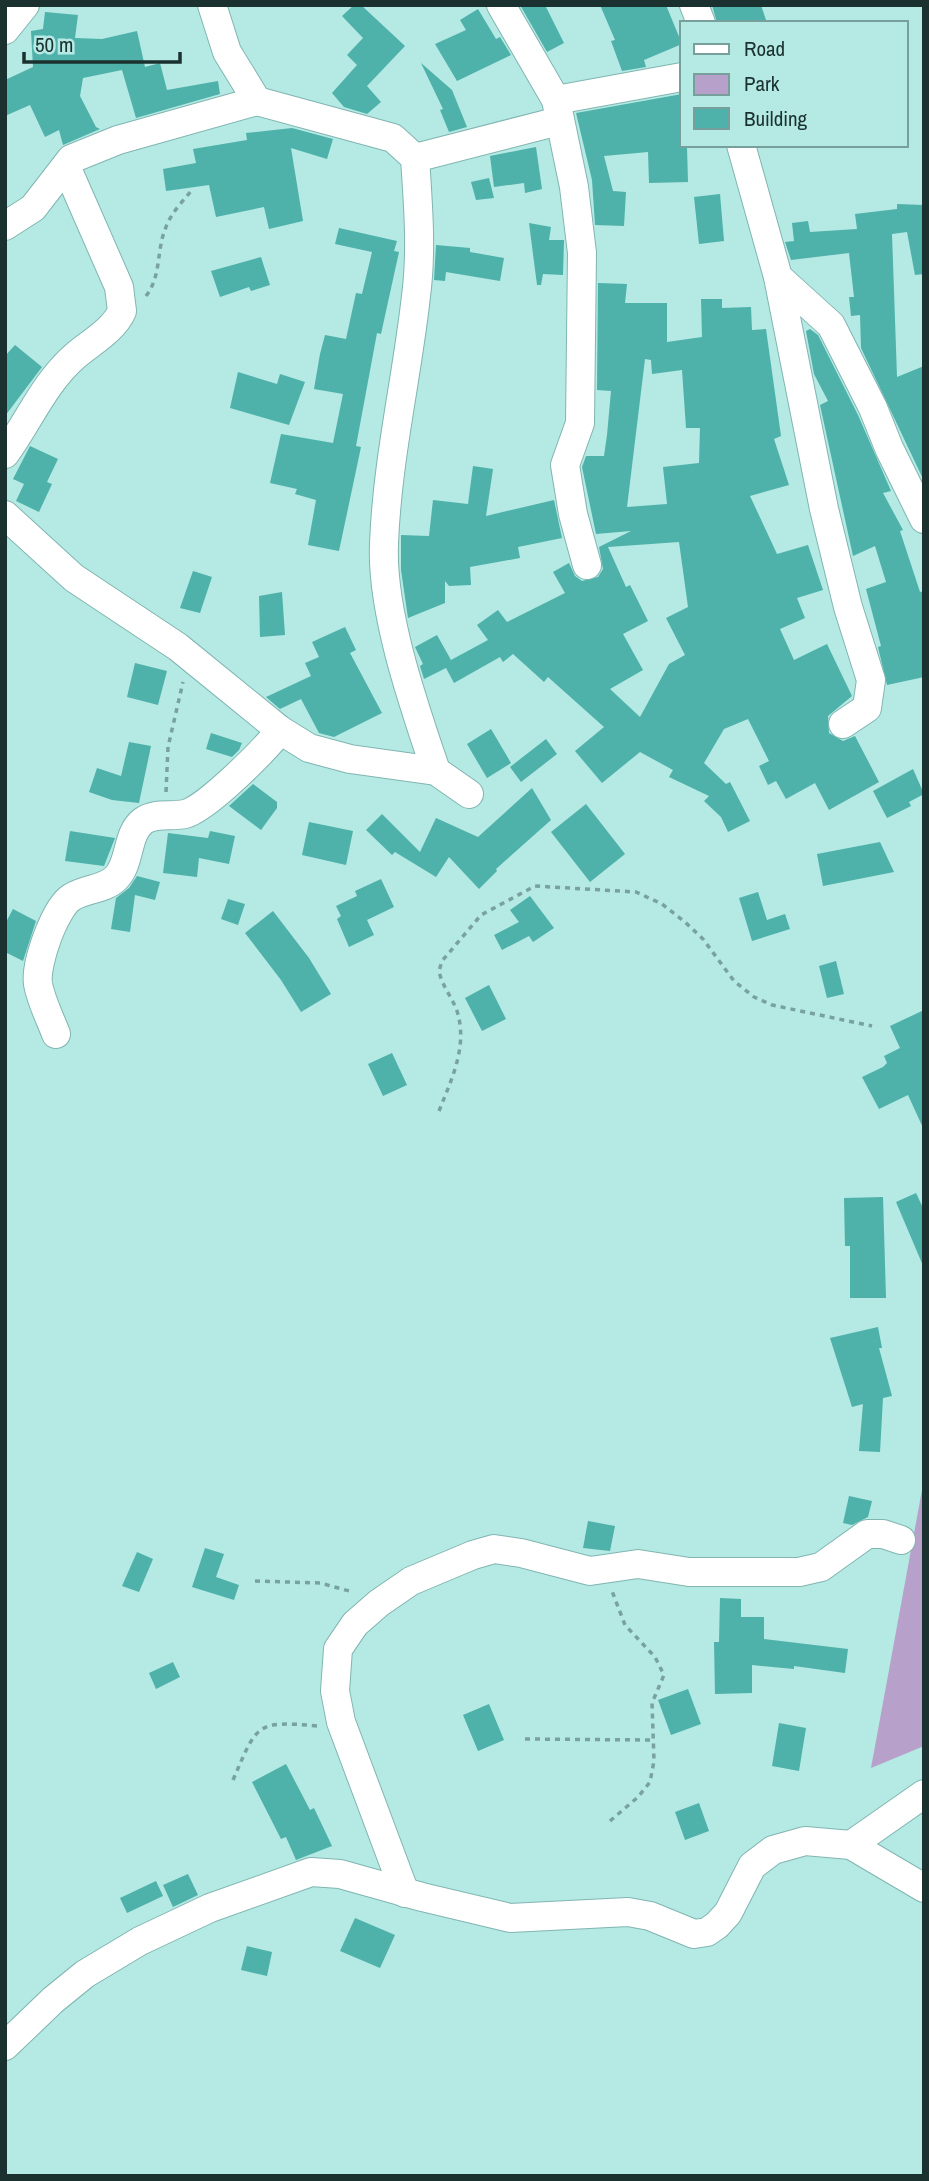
<svg xmlns="http://www.w3.org/2000/svg" width="929" height="2181" font-family="'Archivo Narrow',sans-serif">
<style>
.green{fill:#b7a1ca}
.building{fill:#4eb1aa;fill-rule:evenodd}
.lines{fill:none;stroke-linecap:round;stroke-linejoin:round}
.minor-casing{stroke:#81b5b1;stroke-width:30}
.path{stroke:#79a29e;stroke-width:3.5;stroke-dasharray:5 5;stroke-linecap:butt}
.minor{stroke:#fff;stroke-width:28}
</style>
<rect width="100%" height="100%" fill="#b4e9e4"/>
<polygon class="green" points="924,1479 924,1746 871,1768"/>
<g class="building">
<polygon points="354,5 361,5 405,46 367,86 381,102 367,114 344,107 332,93 357,65 347,55 363,38 342,16"/>
<polygon points="520,5 545,5 564,43 547,52"/>
<polygon points="600,5 666,5 682,44 644,60 646,67 622,71 611,41 615,40"/>
<polygon points="712,5 761,5 767,23 717,23"/>
<polygon points="478,9 496,39 500,37 511,55 457,81 435,44 466,30 460,20"/>
<polygon points="45,12 78,15 75,38 102,39 137,31 145,67 160,63 167,90 218,81 220,94 136,118 122,70 83,78 80,96 96,127 100,129 63,145 59,130 45,137 30,105 5,116 5,80 33,67 31,31 43,29"/>
<polygon points="421,63 452,90 467,127 449,132 440,110 443,109"/>
<polygon points="682,94 682,147 687,147 688,182 649,183 648,152 604,156 613,191 626,192 624,226 595,225 592,180 576,113"/>
<polygon points="292,128 333,139 327,159 291,148 303,221 269,229 264,207 216,217 209,185 166,191 163,169 196,163 193,149 247,140 246,133"/>
<polygon points="536,147 542,189 525,193 524,183 494,187 490,156"/>
<polygon points="489,178 494,198 476,200 471,182"/>
<polygon points="720,194 724,241 699,244 694,197"/>
<polygon points="897,204 924,205 924,274 915,275 907,232 892,234 897,377 924,366 924,481 861,348 860,315 851,316 849,297 854,297 849,253 791,260 785,242 794,241 792,223 808,221 810,232 857,229 855,214 897,209"/>
<polygon points="529,223 551,227 549,240 564,240 563,275 543,274 541,285 537,285"/>
<polygon points="339,228 397,241 394,251 399,252 381,334 377,333 356,446 361,447 339,551 308,545 316,500 295,494 297,489 270,483 281,434 333,443 343,394 314,389 320,354 325,335 346,339 356,293 362,294 372,252 335,244"/>
<polygon points="436,245 470,248 470,252 504,258 500,281 446,272 445,281 434,280"/>
<polygon points="261,257 270,285 251,291 249,287 220,297 211,271"/>
<path d="M 598,283 L 627,284 L 625,303 L 667,303 L 667,342 L 702,337 L 701,299 L 722,299 L 722,308 L 751,307 L 752,330 L 766,329 L 781,436 L 774,439 L 789,485 L 750,496 L 777,554 L 808,545 L 823,590 L 797,598 L 805,618 L 780,629 L 794,660 L 827,644 L 852,696 L 828,716 L 829,733 L 843,741 L 855,736 L 879,782 L 829,810 L 815,783 L 786,799 L 776,781 L 768,785 L 759,766 L 769,761 L 748,719 L 724,729 L 704,763 L 726,784 L 730,782 L 750,821 L 728,832 L 721,817 L 704,801 L 709,796 L 669,777 L 673,770 L 640,752 L 602,783 L 575,751 L 604,727 L 548,677 L 544,682 L 513,654 L 503,662 L 500,657 L 454,683 L 446,668 L 424,679 L 420,666 L 423,664 L 415,647 L 437,635 L 451,660 L 488,640 L 477,625 L 498,610 L 507,622 L 565,593 L 553,572 L 569,563 L 575,576 L 582,581 L 598,577 L 603,569 L 599,547 L 631,531 L 596,534 L 582,467 L 586,456 L 604,456 L 607,435 L 611,391 L 597,390 ZM 645,359 L 651,360 L 652,374 L 682,370 L 686,428 L 700,428 L 699,463 L 663,467 L 667,504 L 627,507 ZM 679,542 L 688,607 L 666,618 L 685,655 L 669,664 L 640,717 L 610,689 L 643,670 L 623,634 L 648,621 L 630,585 L 626,587 L 608,547 Z"/>
<polygon points="810,329 818,335 858,415 891,491 883,493 903,530 900,531 920,592 924,591 924,677 887,685 878,647 881,646 866,589 886,582 875,546 853,556 820,405 828,401 814,374 806,331"/>
<polygon points="15,345 42,367 5,416 5,356"/>
<polygon points="238,372 277,384 280,374 305,382 289,425 230,408"/>
<polygon points="30,446 58,459 47,482 52,484 39,512 16,501 24,484 13,479"/>
<polygon points="473,466 493,469 486,516 554,500 562,538 518,547 520,558 470,567 471,585 449,586 445,581 445,603 408,618 401,570 401,535 429,536 433,500 468,504"/>
<polygon points="193,571 212,577 200,613 180,608"/>
<polygon points="282,592 285,635 260,637 259,596"/>
<polygon points="345,627 356,650 350,653 382,713 334,737 319,733 301,699 280,709 266,697 311,676 305,663 319,657 312,642"/>
<polygon points="135,663 167,671 158,705 127,697"/>
<polygon points="491,729 511,763 487,778 467,744"/>
<polygon points="211,733 242,743 239,750 232,757 206,749"/>
<polygon points="546,739 557,754 521,782 510,767"/>
<polygon points="129,742 151,746 139,803 112,800 89,792 97,768 121,776"/>
<polygon points="913,769 924,794 909,802 911,806 887,818 873,791"/>
<polygon points="253,784 277,802 277,808 261,830 229,806"/>
<polygon points="532,788 551,820 496,869 497,871 479,889 449,857 436,877 395,852 392,855 366,830 382,814 420,852 436,818 478,837"/>
<polygon points="586,804 625,854 590,882 551,832"/>
<polygon points="309,822 353,831 346,865 302,855"/>
<polygon points="70,831 115,838 104,866 65,861"/>
<polygon points="210,831 235,836 229,864 199,858 197,877 163,873 168,833 208,838"/>
<polygon points="880,842 894,872 823,886 817,854"/>
<polygon points="137,876 160,882 155,900 135,895 130,932 111,929 116,898 129,888"/>
<polygon points="381,879 394,907 367,920 374,935 349,947 337,919 341,916 336,906 357,896 355,891"/>
<polygon points="758,892 767,920 785,914 790,929 752,941 739,898"/>
<polygon points="530,896 554,928 533,942 529,936 502,950 494,935 519,922 510,910"/>
<polygon points="228,899 245,904 238,925 221,919"/>
<polygon points="13,909 36,921 23,961 5,952 5,924"/>
<polygon points="273,911 309,958 331,994 301,1012 281,980 245,933"/>
<polygon points="836,961 844,994 827,998 819,966"/>
<polygon points="489,985 506,1019 482,1031 465,998"/>
<polygon points="924,1010 924,1130 908,1095 879,1109 862,1077 883,1067 887,1063 884,1056 900,1048 890,1026"/>
<polygon points="392,1053 407,1085 383,1096 368,1064"/>
<polygon points="916,1193 924,1210 924,1268 896,1202"/>
<polygon points="883,1197 886,1298 850,1298 850,1246 845,1246 844,1198"/>
<polygon points="878,1327 882,1348 879,1348 892,1396 883,1398 880,1452 859,1451 863,1404 852,1407 830,1338"/>
<polygon points="849,1496 872,1501 868,1517 852,1525 843,1523"/>
<polygon points="588,1521 615,1526 610,1551 583,1548"/>
<polygon points="205,1548 224,1554 216,1577 239,1585 234,1600 192,1587"/>
<polygon points="137,1552 153,1559 139,1592 122,1586"/>
<polygon points="720,1598 741,1599 741,1617 764,1617 764,1639 848,1649 845,1673 794,1666 794,1669 752,1665 752,1693 715,1694 714,1642 719,1642"/>
<polygon points="173,1662 180,1677 156,1689 149,1673"/>
<polygon points="688,1689 701,1724 671,1735 658,1700"/>
<polygon points="489,1704 504,1740 478,1751 463,1715"/>
<polygon points="779,1723 806,1728 799,1771 772,1766"/>
<polygon points="286,1764 310,1810 314,1808 332,1846 296,1860 286,1837 281,1839 252,1782"/>
<polygon points="699,1803 709,1831 685,1840 675,1812"/>
<polygon points="188,1874 198,1895 173,1907 163,1885"/>
<polygon points="156,1881 163,1896 127,1913 120,1898"/>
<polygon points="355,1918 395,1935 380,1968 340,1951"/>
<polygon points="247,1946 272,1952 267,1976 241,1970"/>
</g>
<g class="lines">
<g class="minor-casing">
<g id="minor">
<path d="M 212,5 L 227,52 L 257,101 L 393,138 L 415,158 C 418,204 422,250 416,296 C 407,378 387,460 384,544 C 381,612 414,706 436,771"/>
<polyline points="501,5 556,100 574,187 582,253 580,423 565,465 573,514 587,565"/>
<polyline points="694,5 701,23"/>
<polyline points="5,30 25,5"/>
<polyline points="556,100 682,77"/>
<polyline points="741,145 778,277 831,325 873,408 889,448 924,519"/>
<polyline points="415,158 559,121"/>
<polyline points="5,226 33,208 71,159 118,140 257,101"/>
<polyline points="778,277 824,509 848,607 871,680 867,708 843,724"/>
<path d="M 5,454 C 29,421 44,383 75,356 C 90,343 114,330 122,311 L 119,287 L 66,166"/>
<polyline points="5,515 74,578 178,647 280,730 309,748 350,759 436,771 469,794"/>
<path d="M 56,1034 C 50,1018 41,1001 38,984 C 35,964 55,907 72,897 C 86,888 104,890 116,878 C 131,863 126,834 143,821 C 155,812 172,817 185,814 C 206,809 266,749 280,730"/>
<polyline points="851,1845 924,1794"/>
<polyline points="405,1893 341,1722 335,1691 338,1649 355,1624 379,1603 411,1581 473,1555 494,1549 521,1553 590,1571 638,1564 689,1572 799,1572 821,1567 867,1534 883,1534 901,1540"/>
<polyline points="5,2046 53,2000 85,1974 140,1941 210,1908 311,1872 340,1874 422,1897 510,1918 628,1912 650,1916 694,1934 707,1932 717,1925 728,1913 752,1866 773,1850 805,1841 851,1845 924,1888"/>
</g>
</g>
<g class="path">
<path d="M 146,296 C 162,275 156,250 166,227 C 171,213 183,201 192,190"/>
<polyline points="166,792 168,747 183,682"/>
<path d="M 439,1111 C 452,1078 468,1046 457,1011 C 452,997 442,986 439,971 L 442,961 L 481,915 L 535,886 L 636,892 L 662,904 L 685,922 L 703,939 L 734,981 L 754,997 L 772,1005 L 872,1026"/>
<polyline points="255,1581 320,1583 353,1592"/>
<polyline points="525,1739 652,1740"/>
<path d="M 233,1780 C 257,1725 255,1720 317,1726"/>
<polyline points="610,1821 638,1797 650,1782 654,1761 652,1703 664,1675 655,1657 625,1625 612,1591"/>
</g>
<use href="#minor" class="minor"/>
</g>
<rect width="929" height="2181" fill="none" stroke="#1b312f" stroke-width="14"/>
<rect x="680" y="21" width="228" height="126" fill="#b4e9e4" stroke="#779f9c" stroke-width="2"/>
<rect x="694" y="44" width="35" height="10" fill="#ffffff" stroke="#779f9c" stroke-width="2"/>
<text x="744" y="56" font-size="21" fill="#1b312f">Road</text>
<rect x="694" y="74" width="35" height="21" fill="#b7a1ca" stroke="#779f9c" stroke-width="2"/>
<text x="744" y="91" font-size="21" fill="#1b312f">Park</text>
<rect x="694" y="108" width="35" height="21" fill="#4eb1aa" stroke="#779f9c" stroke-width="2"/>
<text x="744" y="126" font-size="21" fill="#1b312f">Building</text>
<path d="M24 52v10h156v-10" fill="none" stroke="#1b312f" stroke-width="3.5"/>
<text x="35" y="52" font-size="21" fill="#1b312f" stroke="#b4e9e4" stroke-width="5" paint-order="stroke">50 m</text>
</svg>
